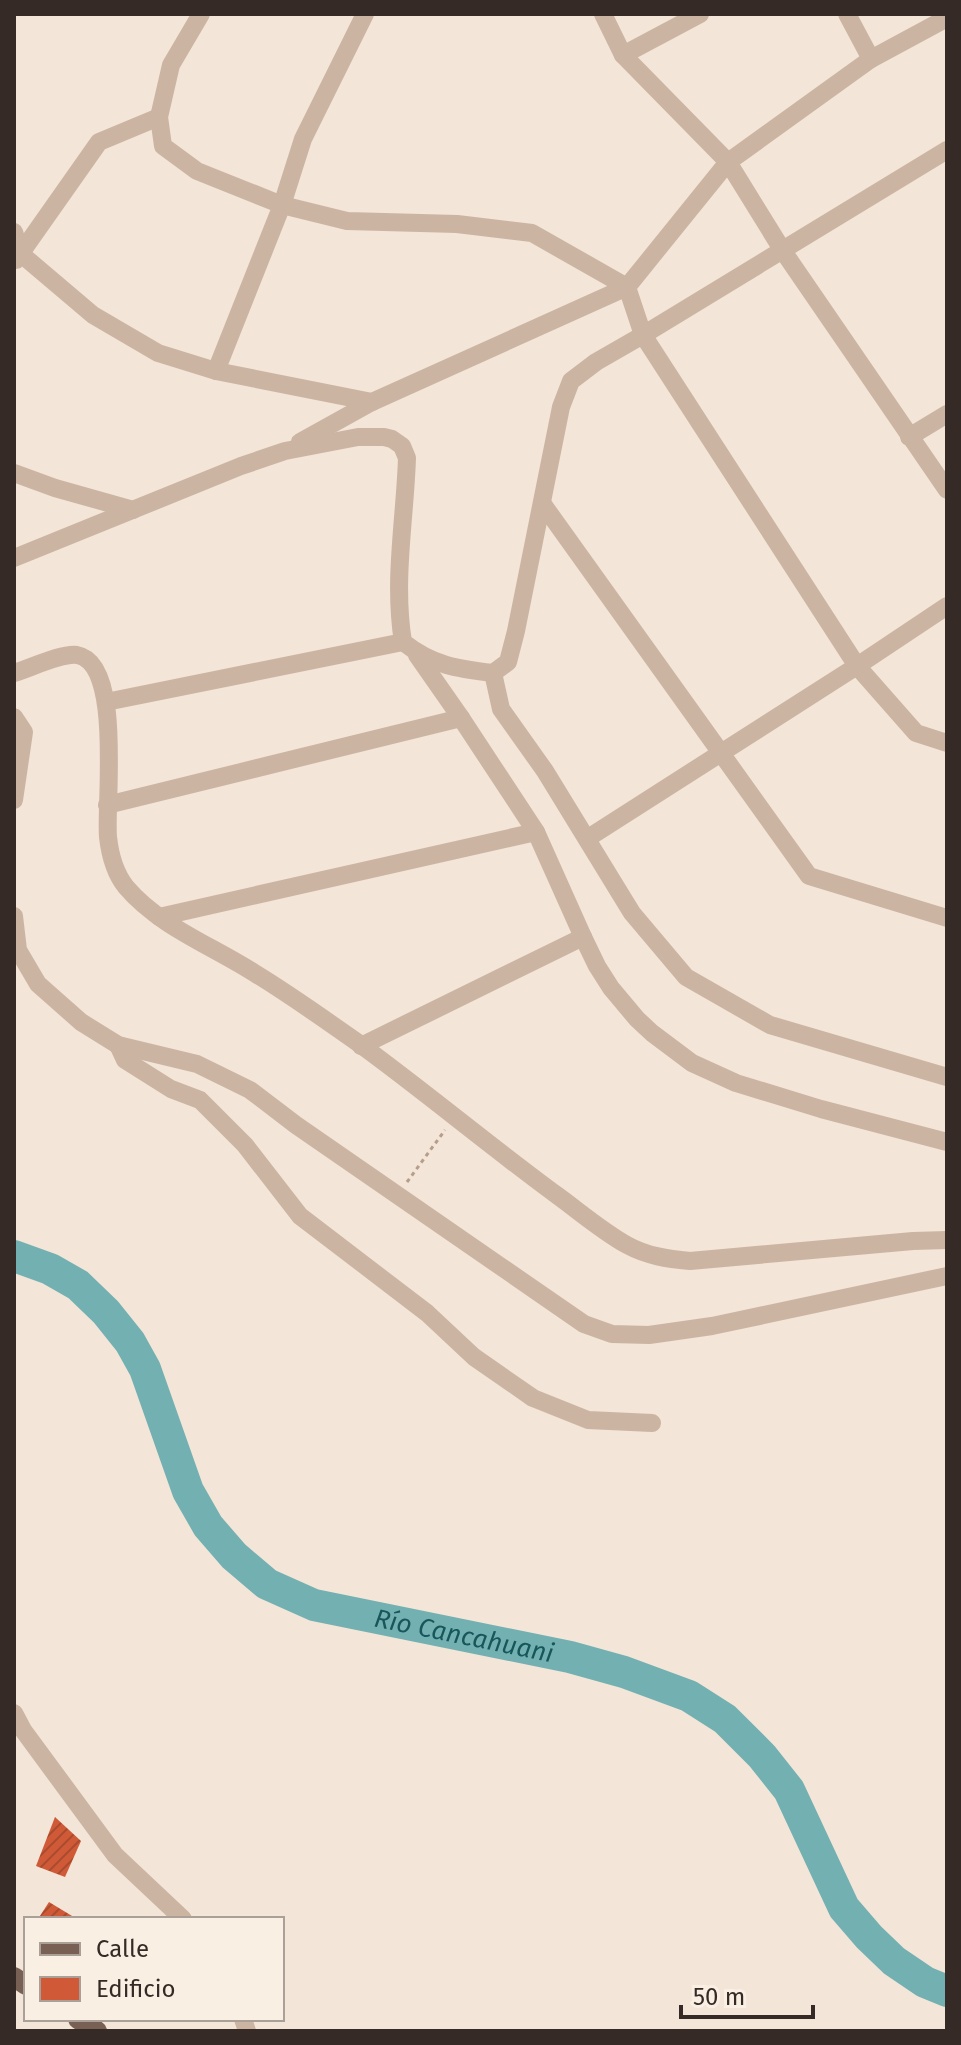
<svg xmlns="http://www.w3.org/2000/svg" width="961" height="2045" font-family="'Fira Sans',sans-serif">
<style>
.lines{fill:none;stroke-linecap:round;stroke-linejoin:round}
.river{stroke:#73b0b2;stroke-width:32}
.building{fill:url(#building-hatch)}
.path{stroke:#b79e8c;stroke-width:3;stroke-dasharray:4 4;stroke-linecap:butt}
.minor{stroke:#ccb4a2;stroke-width:18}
.major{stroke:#796055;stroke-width:20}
.labels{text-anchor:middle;stroke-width:6;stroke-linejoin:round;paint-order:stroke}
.water-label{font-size:26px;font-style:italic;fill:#17565a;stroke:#faefe3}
</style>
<defs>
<pattern id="building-hatch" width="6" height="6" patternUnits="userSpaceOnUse" patternTransform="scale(2)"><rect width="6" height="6" fill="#d05a37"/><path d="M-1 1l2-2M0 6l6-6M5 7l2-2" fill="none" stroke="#aa4b2e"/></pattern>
</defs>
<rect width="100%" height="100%" fill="#f3e5d7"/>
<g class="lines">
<path class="river" id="s1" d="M 14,1256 L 50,1269 L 78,1285 L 106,1312 L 130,1342 L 145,1369 L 188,1491 L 208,1526 L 234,1556 L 267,1584 L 314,1605 L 570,1657 L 624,1672 L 689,1696 L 725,1719 L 762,1756 L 789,1790 L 844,1908 L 869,1937 L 894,1961 L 925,1982 L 947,1991"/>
</g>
<g class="building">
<polygon points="55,1817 81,1841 65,1877 36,1866"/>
<polygon points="49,1902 77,1919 38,1919"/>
</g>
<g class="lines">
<polyline class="path" points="407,1182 445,1130"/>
<g class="minor">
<polyline points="201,14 171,65 159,117 163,146 197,171 282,205 347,221 457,224 532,233 627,287 643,335 857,666 916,733 947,743"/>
<polyline points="603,14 623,55 728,162 783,251 947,490"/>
<polyline points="847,14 871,59"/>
<polyline points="623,55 700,14"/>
<polyline points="14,232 21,254 93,315 158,353 216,371 372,402"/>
<polyline points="16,260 99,142 159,117"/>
<polyline points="216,371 282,205 303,139 365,14"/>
<polyline points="909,437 947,414"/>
<polyline points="300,442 372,402 627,287 728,162 871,59 947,18"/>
<polyline points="14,473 55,488 133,510"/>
<polyline points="542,503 809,876 947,918"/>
<path d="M 14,558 L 241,466 L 285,451 L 358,437 L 384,437 L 392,439 L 402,446 L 407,458 C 405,519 393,581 403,642 C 432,665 457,669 493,673 L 508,662 L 516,631 L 561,407 L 571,381 L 596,362 L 643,335 L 947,150"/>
<polyline points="417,655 461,718 536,832 583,937 597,966 611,988 637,1019 652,1033 692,1063 736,1083 821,1109 947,1142"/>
<path d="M 14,673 C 31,668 61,653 77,655 C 123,663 105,802 108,837 C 110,855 114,872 126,887 C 160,927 213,946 256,974 C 292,996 327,1021 361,1045 C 428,1094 491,1147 558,1196 C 580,1212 602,1231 627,1245 C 647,1256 668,1259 690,1261 L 913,1241 L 947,1240"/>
<polyline points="493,673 501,709 545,771 632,913 686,977 770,1025 947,1077"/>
<polyline points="106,702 403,642"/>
<polyline points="14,717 24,732 14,800"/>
<polyline points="107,805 461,718"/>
<polyline points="588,838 857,666 947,606"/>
<polyline points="14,916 18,950 38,984 81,1022 118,1045 197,1064 250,1090 296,1125 584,1324 612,1334 649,1335 712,1326 947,1276"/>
<polyline points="159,917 536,832"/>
<polyline points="118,1045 125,1060 171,1089 200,1100 245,1145 300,1216 427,1313 474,1357 533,1398 588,1420 652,1423"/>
<polyline points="361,1046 583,937"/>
<polyline points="14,1713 23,1730 115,1855 183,1919"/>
<polyline points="243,2019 247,2031"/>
</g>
<g class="major">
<polyline points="14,1977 26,1985"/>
<polyline points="78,2019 97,2031"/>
</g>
</g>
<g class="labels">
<g class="water-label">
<text dy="9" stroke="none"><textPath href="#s1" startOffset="636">Río Cancahuani</textPath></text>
</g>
</g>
<rect width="961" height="2045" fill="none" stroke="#352a25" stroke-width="32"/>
<rect x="24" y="1917" width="260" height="104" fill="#faefe3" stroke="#aba097" stroke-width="2"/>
<rect x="40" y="1943" width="40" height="12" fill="#796055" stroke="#aba097" stroke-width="2"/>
<text x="96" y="1957" font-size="24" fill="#352a25">Calle</text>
<rect x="40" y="1977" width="40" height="24" fill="#d05a37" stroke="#aba097" stroke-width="2"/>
<text x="96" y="1997" font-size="24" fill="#352a25">Edificio</text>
<path d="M681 2005v12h132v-12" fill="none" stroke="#352a25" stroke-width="4"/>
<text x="693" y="2005" font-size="24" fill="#352a25" stroke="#faefe3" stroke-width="6" paint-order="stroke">50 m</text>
</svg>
